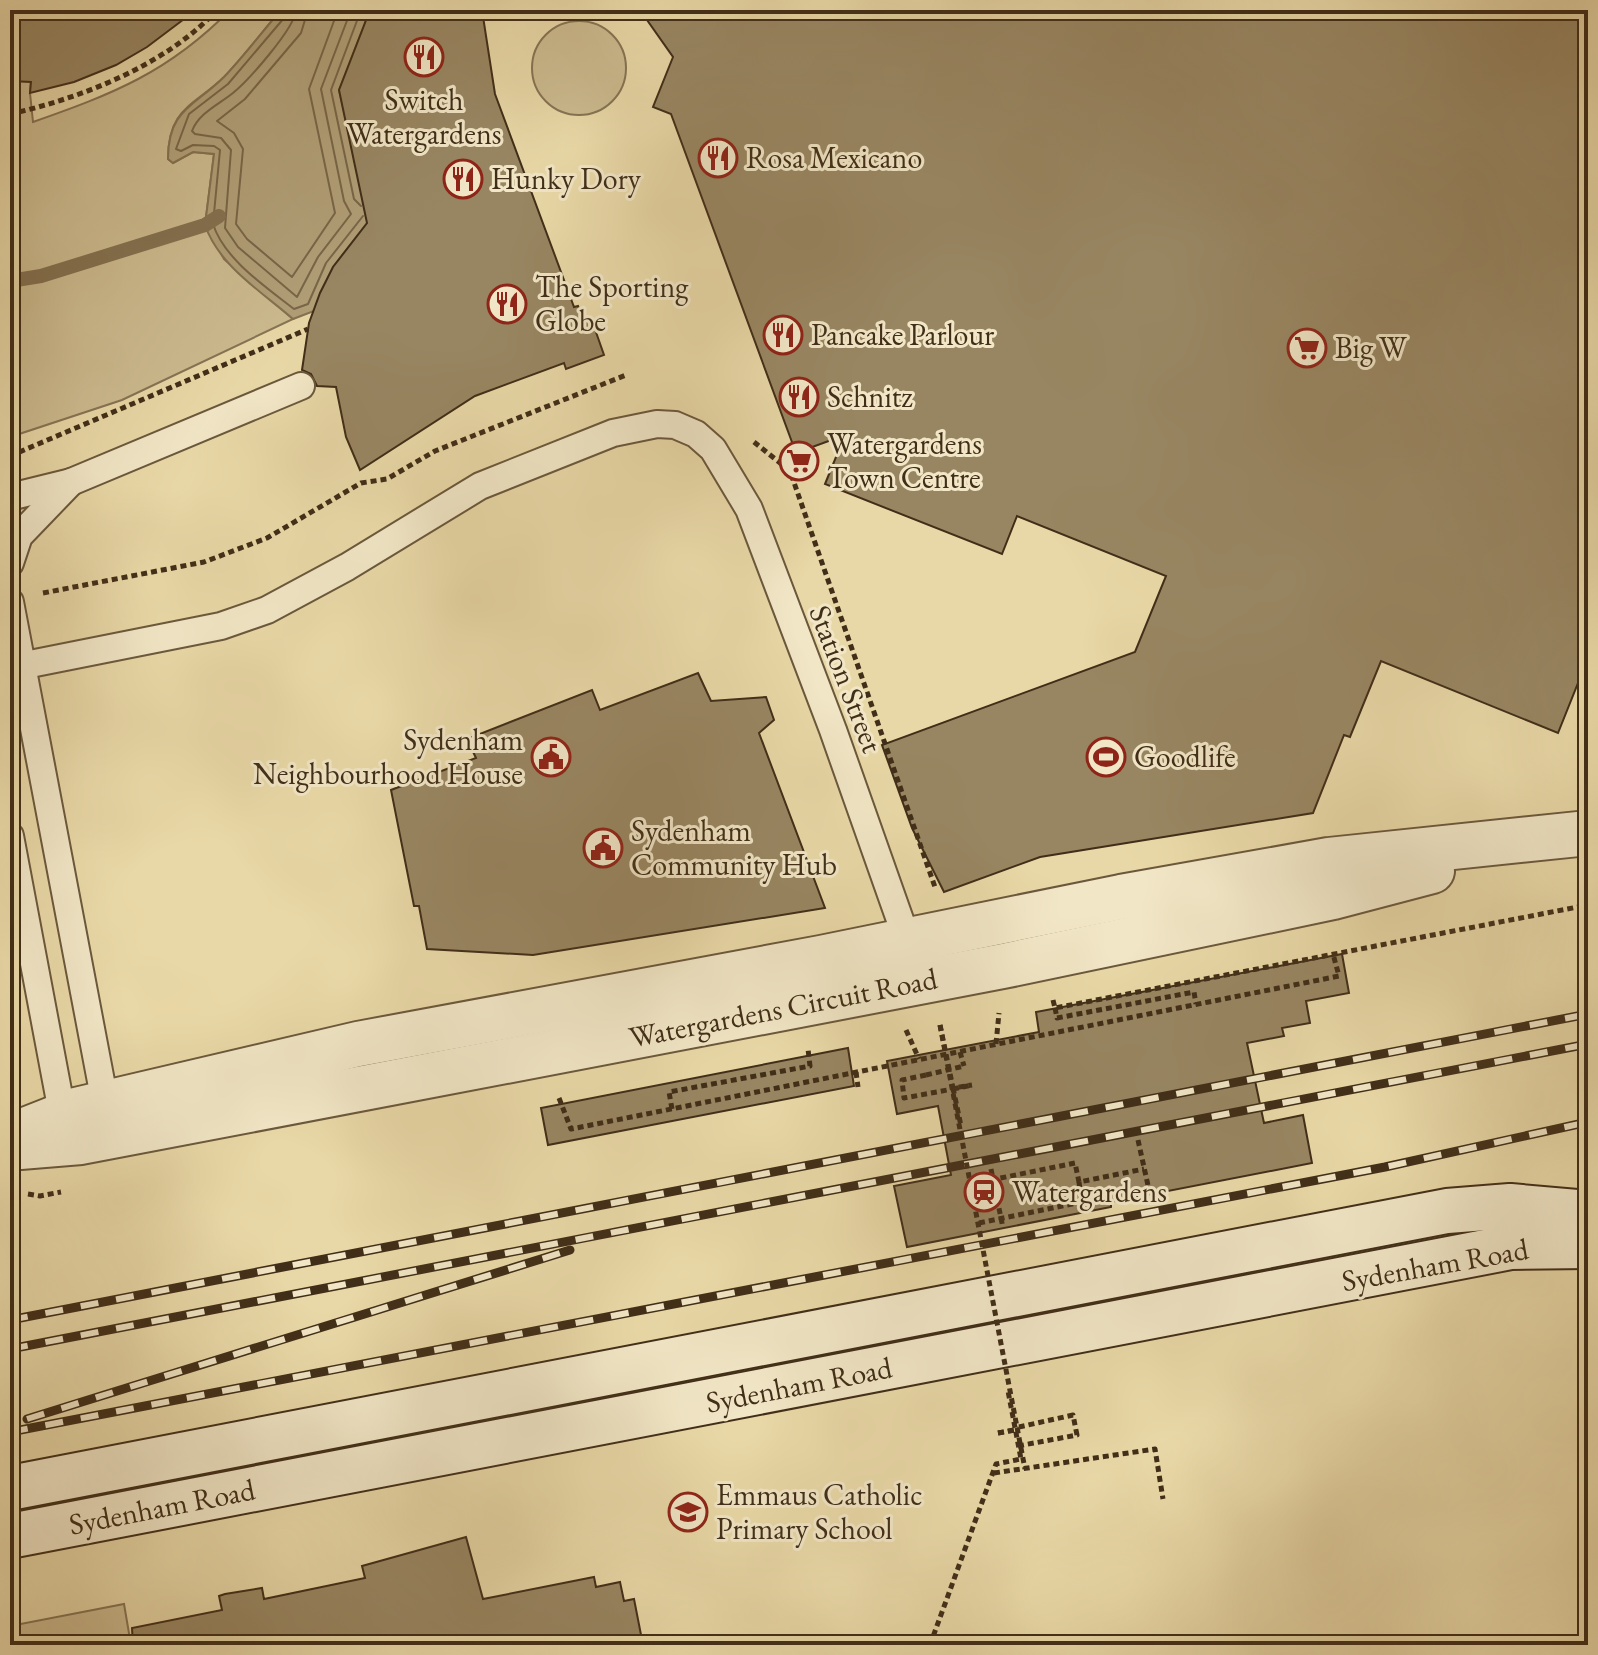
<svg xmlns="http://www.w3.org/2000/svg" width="1598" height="1655" font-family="'EB Garamond',serif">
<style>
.green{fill:#ccbb8f;stroke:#867454;stroke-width:2}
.water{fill:#b09e76;stroke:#847150;stroke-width:2}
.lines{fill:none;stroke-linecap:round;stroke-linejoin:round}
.shore{stroke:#786647;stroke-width:2}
.stream{stroke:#847150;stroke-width:14}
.building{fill:#988662;stroke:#412e18;stroke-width:2}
.lane-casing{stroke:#6b583c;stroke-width:30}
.street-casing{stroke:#6b583c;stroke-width:48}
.secondary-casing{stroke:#412e18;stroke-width:48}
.path{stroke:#412e18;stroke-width:5;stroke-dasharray:6 4;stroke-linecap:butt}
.lane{stroke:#f1e6c6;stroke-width:26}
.street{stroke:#f1e6c6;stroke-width:44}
.secondary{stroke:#f1e6c6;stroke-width:44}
.rail-casing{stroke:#412e18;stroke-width:9}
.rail{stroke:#f1e6c6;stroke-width:6;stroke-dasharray:18;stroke-linecap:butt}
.path-bridge{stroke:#412e18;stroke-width:5;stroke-dasharray:6 4;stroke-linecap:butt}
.labels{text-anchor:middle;stroke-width:6;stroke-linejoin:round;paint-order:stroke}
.poi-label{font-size:30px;fill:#412e18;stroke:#f1e6c6;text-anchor:start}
.street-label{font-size:30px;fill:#412e18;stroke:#f1e6c6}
</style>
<rect width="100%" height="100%" fill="#e9d8a7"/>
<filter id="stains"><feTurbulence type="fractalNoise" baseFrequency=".0025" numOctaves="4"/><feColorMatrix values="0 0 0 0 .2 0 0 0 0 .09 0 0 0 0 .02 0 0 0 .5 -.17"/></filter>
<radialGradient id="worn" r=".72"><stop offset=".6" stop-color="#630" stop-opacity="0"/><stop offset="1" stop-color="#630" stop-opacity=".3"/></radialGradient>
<g class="green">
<path d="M 230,10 L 281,10 C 262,32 244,56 224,77 C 194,106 168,108 168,159 L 173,163 L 193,152 L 214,154 L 205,225 L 224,259 L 293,319 L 122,400 L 10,437 L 10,81 L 34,30 L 30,93 L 33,122 C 113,94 169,72 230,10 Z"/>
<circle cx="579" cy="68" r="47"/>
<polygon points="124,1604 131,1645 10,1645 10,1626"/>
</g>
<path class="water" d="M 281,10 L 370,10 L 339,90 L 369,221 L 333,267 L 314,311 L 293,319 C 262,292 219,266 205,225 L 214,154 L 193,152 L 173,163 L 168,159 C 168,109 194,107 224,77 C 244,56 262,32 281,10 Z"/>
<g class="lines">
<g class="shore">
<path d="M 286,10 L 284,18 L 228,84 L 189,114 L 176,149 L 181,151 L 193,145 L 214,146 L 220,150 L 213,224 C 224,259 266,287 294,309 L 308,304 L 326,263 L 363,216"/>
<path d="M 296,10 C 295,28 248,81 233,93 C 218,105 199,113 192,131 L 195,134 L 221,138 L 231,150 L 225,228 L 238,247 L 297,297 L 318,257 L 351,214 L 344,201 L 321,89 L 351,10"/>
<polyline points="308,10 301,33 245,99 217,121 234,133 243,149 236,224 247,239 292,277 335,213 309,89 338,10"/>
<polyline points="361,10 331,90 354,199 361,206"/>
</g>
<polyline class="stream" points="10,281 41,276 205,225 219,216"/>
</g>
<g class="building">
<polygon points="10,10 196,10 147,47 116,65 74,82 30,93 31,82 10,81"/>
<polygon points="370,10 482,10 495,94 574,307 578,306 583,321 591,318 604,355 566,369 564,363 475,396 360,470 346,437 336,387 317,386 311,374 302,370 309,323 320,293 333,267 367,223 339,90"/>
<polygon points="640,10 1588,10 1588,658 1558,733 1381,661 1350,737 1344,735 1313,813 1040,857 944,892 912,828 882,745 1135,652 1166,576 1017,516 1002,554 825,484 845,435 796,453 671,114 653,107 673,57"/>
<polygon points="698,673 711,701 766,697 774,720 759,733 825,908 533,955 427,949 419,906 414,906 391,790 476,758 467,739 592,690 600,710"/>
<polygon points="1342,954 1349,993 1306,1001 1310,1023 1282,1028 1284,1036 1247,1043 1264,1123 1303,1115 1312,1163 1111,1202 1111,1207 907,1247 894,1186 951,1175 938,1106 897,1114 887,1061 1039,1032 1036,1012"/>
<polygon points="848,1048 854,1086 548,1145 541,1108"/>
<polygon points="466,1537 483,1599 594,1577 596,1587 620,1582 624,1601 634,1599 643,1645 133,1645 132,1628 222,1610 219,1596 225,1594 262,1588 264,1599 365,1578 362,1566"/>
</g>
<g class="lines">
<g class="lane-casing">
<g id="lane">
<polyline points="10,497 71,482 301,386"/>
<polyline points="10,563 19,536 71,482"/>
<polyline points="10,602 107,1113"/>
<polyline points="10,668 221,626 267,610 347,567 480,486 613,433 657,424 675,425 696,434 713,449 749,509 833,730 911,951"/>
<polyline points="10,836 65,1128"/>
</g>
</g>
<g class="street-casing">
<g id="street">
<polyline points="10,1136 76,1110 358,1044 821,958 1121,897 1329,860 1588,833"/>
<polyline points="20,1147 81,1142 1003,966 1333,897 1432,871"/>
</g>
</g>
<g class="secondary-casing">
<g id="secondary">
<polyline points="10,1488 1447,1211 1510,1206 1588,1213"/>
<polyline points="10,1536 1511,1247 1588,1246"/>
</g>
</g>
<g class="path">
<path d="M 10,114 C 82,98 166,65 217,10"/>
<polyline points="754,442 790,471 936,890"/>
<polyline points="10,456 308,329"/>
<polyline points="43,593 204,562 267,538 361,483 387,479 435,451 626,375"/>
<polyline points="1053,1000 1055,1008 1588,905"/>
<polyline points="1055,1008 1057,1018 1194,992 1196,1004"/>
<polyline points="940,1025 953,1088 972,1085"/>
<polyline points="906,1030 919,1059"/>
<polyline points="996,1044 999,1013"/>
<polyline points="960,1052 964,1066"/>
<polyline points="856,1072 858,1087"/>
<polyline points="926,1075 902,1080 904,1098 953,1089"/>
<polyline points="953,1088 961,1126"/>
<polyline points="559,1098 571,1129 1339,976 1333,954"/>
<polyline points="672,1109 669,1092 810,1066 808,1049"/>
<polyline points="1138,1140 1151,1199"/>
<polyline points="991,1169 1003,1228"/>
<polyline points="971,1184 1075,1163 1079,1182 1144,1169"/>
<polyline points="28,1194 40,1196 61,1192"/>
<polyline points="975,1203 997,1199"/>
<polyline points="979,1223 1082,1202 1079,1182"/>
<polyline points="998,1433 1015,1430"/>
<polyline points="1018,1446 1077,1435 1073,1415 1019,1427"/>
<polyline points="994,1473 1155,1449 1163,1499"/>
<polyline points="930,1645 996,1464 1021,1459 1008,1391"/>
</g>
<use href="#lane" class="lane"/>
<use href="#street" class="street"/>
<use href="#secondary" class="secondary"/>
<g class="rail-casing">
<g id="rail">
<polyline points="10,1320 1588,1014"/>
<polyline points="10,1349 1588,1044"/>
<polyline points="27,1419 570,1250"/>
<polyline points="10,1432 1385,1167 1588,1122"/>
</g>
</g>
<use href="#rail" class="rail"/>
<g class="path-bridge">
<polyline points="940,1025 1025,1469"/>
<polyline points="926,1075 964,1066"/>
<polyline points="953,1089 972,1085"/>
<polyline points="998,1433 1019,1429"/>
</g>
</g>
<defs>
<g id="restaurant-ring" transform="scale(2)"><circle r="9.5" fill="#f1e6c6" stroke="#8f2418" stroke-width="1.5"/><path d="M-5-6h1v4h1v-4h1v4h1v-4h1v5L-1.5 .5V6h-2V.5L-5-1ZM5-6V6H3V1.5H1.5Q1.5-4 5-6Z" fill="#8f2418"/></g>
<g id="supermarket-ring" transform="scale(2)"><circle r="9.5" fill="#f1e6c6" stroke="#8f2418" stroke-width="1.5"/><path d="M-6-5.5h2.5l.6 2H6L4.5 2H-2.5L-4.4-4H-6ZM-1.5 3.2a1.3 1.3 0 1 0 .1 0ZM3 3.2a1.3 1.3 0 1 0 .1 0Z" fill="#8f2418"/></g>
<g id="civic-ring" transform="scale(2)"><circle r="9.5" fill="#f1e6c6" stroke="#8f2418" stroke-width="1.5"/><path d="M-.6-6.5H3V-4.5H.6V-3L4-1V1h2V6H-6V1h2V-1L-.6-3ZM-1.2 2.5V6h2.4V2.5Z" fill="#8f2418"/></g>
<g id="stadium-ring" transform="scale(2)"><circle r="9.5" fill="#f1e6c6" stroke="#8f2418" stroke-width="1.5"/><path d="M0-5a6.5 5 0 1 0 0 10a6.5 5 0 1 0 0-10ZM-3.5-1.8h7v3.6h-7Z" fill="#8f2418"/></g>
<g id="station-ring" transform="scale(2)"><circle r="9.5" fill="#f1e6c6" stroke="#8f2418" stroke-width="1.5"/><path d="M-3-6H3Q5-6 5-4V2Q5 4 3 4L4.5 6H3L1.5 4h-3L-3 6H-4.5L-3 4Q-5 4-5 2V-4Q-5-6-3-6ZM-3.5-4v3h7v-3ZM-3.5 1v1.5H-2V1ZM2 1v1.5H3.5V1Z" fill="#8f2418"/></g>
<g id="school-ring" transform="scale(2)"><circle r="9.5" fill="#f1e6c6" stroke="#8f2418" stroke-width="1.5"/><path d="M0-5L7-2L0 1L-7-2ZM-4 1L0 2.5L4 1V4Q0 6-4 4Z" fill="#8f2418"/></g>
</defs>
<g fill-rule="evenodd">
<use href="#restaurant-ring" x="424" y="57"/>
<use href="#restaurant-ring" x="718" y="158"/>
<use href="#restaurant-ring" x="463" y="179"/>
<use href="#restaurant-ring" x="507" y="304"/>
<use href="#restaurant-ring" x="783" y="335"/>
<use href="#supermarket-ring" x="1307" y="348"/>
<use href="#restaurant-ring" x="799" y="397"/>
<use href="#supermarket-ring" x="799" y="461"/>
<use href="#civic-ring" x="551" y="757"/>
<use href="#stadium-ring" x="1106" y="757"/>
<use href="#civic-ring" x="603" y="848"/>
<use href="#station-ring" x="984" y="1192"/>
<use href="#school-ring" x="688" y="1512"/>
</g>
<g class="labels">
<g class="poi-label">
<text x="424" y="110" text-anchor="middle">Switch<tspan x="424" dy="34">Watergardens</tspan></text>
<text x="746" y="168">Rosa Mexicano</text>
<text x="491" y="189">Hunky Dory</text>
<text x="535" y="297">The Sporting<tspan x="535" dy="34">Globe</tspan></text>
<text x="811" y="345">Pancake Parlour</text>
<text x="1335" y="358">Big W</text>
<text x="827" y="407">Schnitz</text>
<text x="827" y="454">Watergardens<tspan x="827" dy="34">Town Centre</tspan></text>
<text x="523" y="750" text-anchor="end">Sydenham<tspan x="523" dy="34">Neighbourhood House</tspan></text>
<text x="1134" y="767">Goodlife</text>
<text x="631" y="841">Sydenham<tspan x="631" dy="34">Community Hub</tspan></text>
<text x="1012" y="1202">Watergardens</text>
<text x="716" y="1505">Emmaus Catholic<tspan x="716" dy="34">Primary School</tspan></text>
</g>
<g class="street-label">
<text transform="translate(846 679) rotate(69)" y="10">Station Street</text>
<text transform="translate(783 1008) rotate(-11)" y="10">Watergardens Circuit Road</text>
<text transform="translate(1435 1265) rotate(-10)" y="10">Sydenham Road</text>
<text transform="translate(799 1385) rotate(-11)" y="10">Sydenham Road</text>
<text transform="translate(162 1507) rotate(-11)" y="10">Sydenham Road</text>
</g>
</g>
<rect width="1598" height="1655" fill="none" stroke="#e9d8a7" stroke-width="40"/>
<rect x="12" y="12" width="1574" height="1631" fill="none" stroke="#412e18" stroke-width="4"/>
<rect x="20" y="20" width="1558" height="1615" fill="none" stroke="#412e18" stroke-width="2"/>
<rect width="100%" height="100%" filter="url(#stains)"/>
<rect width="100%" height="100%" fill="url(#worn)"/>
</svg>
